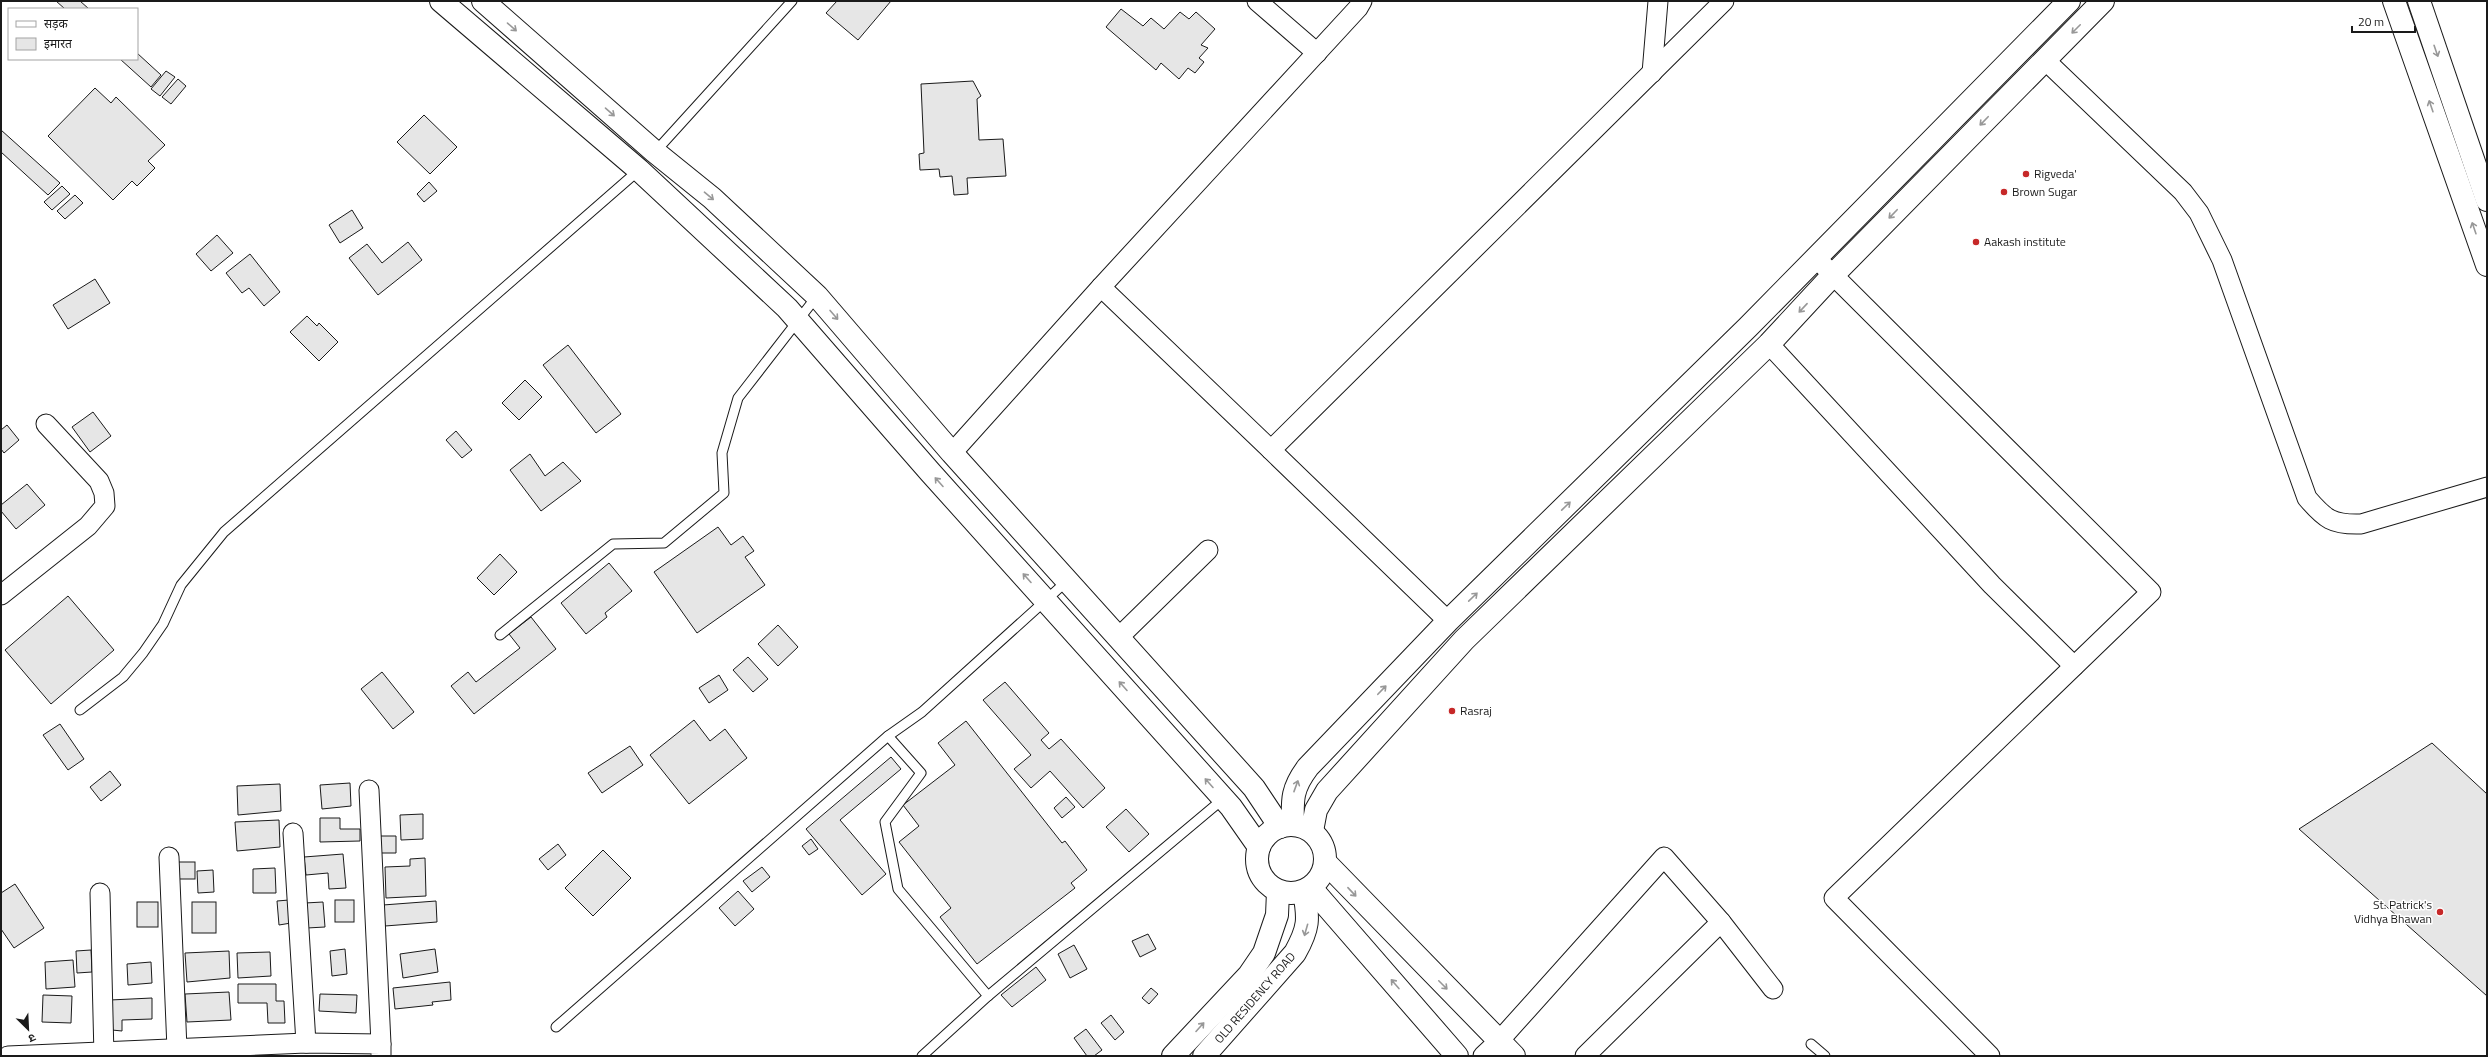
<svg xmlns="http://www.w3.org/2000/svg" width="2488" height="1057" font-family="'Titillium Web','Noto Sans Devanagari',sans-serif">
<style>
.building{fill:#e6e6e6;stroke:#1a1a1a}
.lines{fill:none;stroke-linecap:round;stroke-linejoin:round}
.lane-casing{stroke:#1a1a1a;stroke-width:11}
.street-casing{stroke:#1a1a1a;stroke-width:21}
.secondary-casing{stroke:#1a1a1a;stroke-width:24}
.highway-casing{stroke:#1a1a1a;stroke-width:24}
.lane{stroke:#fff;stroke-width:9}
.street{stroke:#fff;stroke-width:19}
.secondary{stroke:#fff;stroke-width:22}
.highway{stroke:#fff;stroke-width:22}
.oneway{stroke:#989898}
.poi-dot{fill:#c62828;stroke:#fff;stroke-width:1.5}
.labels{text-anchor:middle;stroke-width:3;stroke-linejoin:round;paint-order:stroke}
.poi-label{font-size:12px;fill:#1a1a1a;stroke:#fff;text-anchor:start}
.street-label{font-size:12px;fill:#1a1a1a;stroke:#fff}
</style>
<rect width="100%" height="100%" fill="#fff"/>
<g class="building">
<polygon points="56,1 80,1 89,9 65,9"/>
<polygon points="837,1 891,1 858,40 826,13"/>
<polygon points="1121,9 1143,26 1151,18 1164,29 1180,12 1189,19 1196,12 1215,29 1201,45 1208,48 1199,58 1204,62 1195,73 1188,68 1179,79 1161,63 1156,70 1106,27"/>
<polygon points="137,53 161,75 151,87 120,59 137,59"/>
<polygon points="166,71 175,77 160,96 151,89"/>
<polygon points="178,79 186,86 171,104 162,97"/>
<polygon points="973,81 981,96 977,99 979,140 1003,139 1006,176 967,178 968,194 954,195 952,176 940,177 939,169 920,170 919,154 924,153 921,84"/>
<polygon points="95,88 111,103 116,97 165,145 148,161 155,168 137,186 132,181 113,200 48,136"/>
<polygon points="424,115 457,147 430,174 397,142"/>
<polygon points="1,130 60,183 48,195 1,152"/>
<polygon points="429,182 437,191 424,202 417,194"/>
<polygon points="62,186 70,194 52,210 44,202"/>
<polygon points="75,195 83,203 65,219 57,211"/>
<polygon points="352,210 363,228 340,243 329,225"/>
<polygon points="217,235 233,253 211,271 196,254"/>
<polygon points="408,242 422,260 378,295 349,258 367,244 382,263"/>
<polygon points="250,254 280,292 264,306 249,288 242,293 226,273"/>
<polygon points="95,279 110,303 68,329 53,305"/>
<polygon points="307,316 317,326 319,323 338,342 319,361 290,332"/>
<polygon points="568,345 621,414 596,433 543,365"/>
<polygon points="525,380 542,397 519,420 502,403"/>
<polygon points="93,412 111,436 90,452 72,427"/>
<polygon points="7,425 19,440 4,453 1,449 1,430"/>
<polygon points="456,431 472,450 462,458 446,440"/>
<polygon points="530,454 545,476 563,462 581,481 541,511 510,470"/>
<polygon points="27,484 45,505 16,529 1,511 1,505"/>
<polygon points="718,527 731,545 743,536 754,551 745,557 765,585 697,633 654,572"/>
<polygon points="500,554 517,572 494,595 477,578"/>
<polygon points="609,563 632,591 605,613 607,617 586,634 561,603"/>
<polygon points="68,596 114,650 51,704 5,650"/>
<polygon points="531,617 556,649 474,714 451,686 468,672 476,682 520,648 509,634"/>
<polygon points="778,625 798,647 778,666 758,644"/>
<polygon points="748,657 768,679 753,692 733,670"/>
<polygon points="382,672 414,712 393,729 361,689"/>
<polygon points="719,675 728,690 709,703 699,688"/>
<polygon points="1005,682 1049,733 1041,740 1049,749 1061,739 1105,788 1083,808 1050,771 1031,788 1014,769 1031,755 983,700"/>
<polygon points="694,720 710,741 725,729 747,758 689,804 650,755"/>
<polygon points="966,721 1062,843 1065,841 1087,870 1071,883 1075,888 977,964 940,917 951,908 899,842 919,826 903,805 955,765 938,743"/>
<polygon points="60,724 84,759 68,770 43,735"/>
<polygon points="2432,743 2487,794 2487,996 2299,829"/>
<polygon points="630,746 643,765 602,793 588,773"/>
<polygon points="891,757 901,769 840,820 886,874 862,895 806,829"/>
<polygon points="110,771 121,785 101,801 90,787"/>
<polygon points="350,783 351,806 322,809 320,785"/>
<polygon points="280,784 281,811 238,815 237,786"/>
<polygon points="1066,797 1075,807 1062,818 1054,808"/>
<polygon points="1126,809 1149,834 1129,852 1106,827"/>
<polygon points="423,814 423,839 401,840 400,815"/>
<polygon points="320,818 340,818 340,829 360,829 360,841 320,842"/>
<polygon points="279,820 280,847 237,851 235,822"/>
<polygon points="380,836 396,836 396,853 379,853"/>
<polygon points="811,839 818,849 809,855 802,846"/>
<polygon points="558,844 566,855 548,870 539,859"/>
<polygon points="603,850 631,878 593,916 565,888"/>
<polygon points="343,854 346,888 329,889 328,873 306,875 304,857"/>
<polygon points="425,858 426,896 386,898 385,867 410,866 410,859"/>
<rect x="178" y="862" width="17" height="17"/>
<polygon points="762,867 770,877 752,892 743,881"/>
<polygon points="275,868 276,893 253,893 253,869"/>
<polygon points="213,870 214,892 198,893 197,871"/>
<polygon points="15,884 44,928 14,948 1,929 1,893"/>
<polygon points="738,891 754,909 735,926 719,908"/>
<polygon points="289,900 291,923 279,925 277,901"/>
<rect x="335" y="900" width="19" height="22"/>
<polygon points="436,901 437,922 385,926 383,905"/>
<rect x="137" y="902" width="21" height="25"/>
<rect x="192" y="902" width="24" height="31"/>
<polygon points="323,902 325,927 307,928 305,903"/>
<polygon points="1148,934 1156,949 1140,957 1132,941"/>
<polygon points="1074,945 1087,969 1070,978 1058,954"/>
<polygon points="345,949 347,974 332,976 330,951"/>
<polygon points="435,949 438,972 403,978 400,954"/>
<polygon points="91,950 92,972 77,973 76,951"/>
<polygon points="229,951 230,978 187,982 185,953"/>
<polygon points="270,952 271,976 238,978 237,953"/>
<polygon points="73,960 75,987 46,989 45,962"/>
<polygon points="151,962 152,983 128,985 127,964"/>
<polygon points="1036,967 1046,980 1012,1007 1001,995"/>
<polygon points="450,982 451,1000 432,1002 433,1005 395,1009 393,988"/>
<polygon points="238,984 276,984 276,1001 284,1001 285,1023 268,1023 267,1003 238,1003"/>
<polygon points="1151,988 1158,994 1149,1004 1142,998"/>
<polygon points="229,992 231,1020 187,1022 185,994"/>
<polygon points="320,994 357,995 356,1013 319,1011"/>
<polygon points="43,995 72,996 71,1023 42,1022"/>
<polygon points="152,998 152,1019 122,1020 122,1031 112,1030 110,1000"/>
<polygon points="1111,1015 1124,1032 1115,1040 1101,1023"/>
<polygon points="1086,1029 1102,1050 1094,1056 1087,1056 1074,1038"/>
</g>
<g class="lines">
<g class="lane-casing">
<g id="lane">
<polyline points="655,152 792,1"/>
<polyline points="500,635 613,544 664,543 724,493 722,453 738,398 817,296"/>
<polyline points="80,710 123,677 143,653 163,624 181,585 224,532 639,170"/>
<polyline points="888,736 921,773 885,822 898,889 988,996"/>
<polyline points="556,1027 888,736 922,712 1067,581"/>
<polyline points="1811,1044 1825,1056"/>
<polyline points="922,1056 988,996 1223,799"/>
</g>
</g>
<g class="street-casing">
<g id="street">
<polyline points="1257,1 1317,53"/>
<path d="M 2045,60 L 2183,192 L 2199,213 L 2222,260 L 2307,498 C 2325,519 2332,525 2361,524 L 2487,487"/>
<polyline points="1652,73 1658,1"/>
<polyline points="1816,258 2151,592 1834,898 1990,1056"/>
<polyline points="1101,287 1271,450"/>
<polyline points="1769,344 1992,585 2074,666"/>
<polyline points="952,453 1101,287 1358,8 1362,1"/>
<polyline points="1,595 88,526 105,506 104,493 99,481 46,424"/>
<polyline points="1448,621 1271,450 1724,1"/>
<polyline points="1119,637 1208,550"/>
<polyline points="369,790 381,1044"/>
<polyline points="293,833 306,1043"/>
<polyline points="169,857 177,1049"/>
<polyline points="100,893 104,1056"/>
<polyline points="8,1056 306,1043 381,1044 381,1056"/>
<polyline points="1483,1056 1499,1041 1664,857 1721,922 1773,989"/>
<polyline points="1585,1056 1721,922"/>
</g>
</g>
<g class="secondary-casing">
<g id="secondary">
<polyline points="441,1 639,170 787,308 930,472 1231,807 1259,847"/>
<polyline points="483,1 655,152 712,198 817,296 952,453 1254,788 1280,827"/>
<polyline points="2394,1 2487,265"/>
<polyline points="2419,1 2487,200"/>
<polyline points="1326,863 1514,1056"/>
<polyline points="1311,888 1457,1056"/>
</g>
</g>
<g class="highway-casing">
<g id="highway">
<circle cx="1291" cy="859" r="34"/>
<path d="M 1293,825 C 1292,799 1292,788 1308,767 L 1448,621 L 1748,327 L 2069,1"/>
<polyline points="1312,831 1316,810 1327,791 1464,640 1769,344 1833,275 2103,1"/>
<polyline points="1173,1056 1249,975 1264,953 1277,915 1278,892"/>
<path d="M 1204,1056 L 1295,953 C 1309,928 1309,919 1304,892"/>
</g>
</g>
<use href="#lane" class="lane"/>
<use href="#street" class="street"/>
<use href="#secondary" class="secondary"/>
<use href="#highway" class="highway"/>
</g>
<defs><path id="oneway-shaft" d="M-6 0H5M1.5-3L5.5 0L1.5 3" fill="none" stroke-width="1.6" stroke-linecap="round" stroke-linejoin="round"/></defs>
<g class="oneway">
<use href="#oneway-shaft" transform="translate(512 27) rotate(41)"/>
<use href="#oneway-shaft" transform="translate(2076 29) rotate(135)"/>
<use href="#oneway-shaft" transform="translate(2436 51) rotate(71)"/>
<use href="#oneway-shaft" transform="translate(2431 106) rotate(-109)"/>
<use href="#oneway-shaft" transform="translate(610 112) rotate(41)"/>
<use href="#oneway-shaft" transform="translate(1984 121) rotate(134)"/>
<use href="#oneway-shaft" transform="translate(709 196) rotate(40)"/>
<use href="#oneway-shaft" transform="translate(1893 214) rotate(134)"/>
<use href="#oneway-shaft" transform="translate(2474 228) rotate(-109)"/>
<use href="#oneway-shaft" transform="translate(1803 308) rotate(133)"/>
<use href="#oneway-shaft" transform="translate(834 315) rotate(49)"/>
<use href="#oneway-shaft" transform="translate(939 482) rotate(-132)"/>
<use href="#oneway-shaft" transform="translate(1566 506) rotate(-44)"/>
<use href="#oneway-shaft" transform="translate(1027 578) rotate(-132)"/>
<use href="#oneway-shaft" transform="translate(1473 597) rotate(-44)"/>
<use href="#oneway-shaft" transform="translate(1123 686) rotate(-132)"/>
<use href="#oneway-shaft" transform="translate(1382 690) rotate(-46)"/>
<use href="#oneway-shaft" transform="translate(1209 783) rotate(-132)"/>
<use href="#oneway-shaft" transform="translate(1296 786) rotate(-70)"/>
<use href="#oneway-shaft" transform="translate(1352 892) rotate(47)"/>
<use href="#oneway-shaft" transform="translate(1306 930) rotate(106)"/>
<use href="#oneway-shaft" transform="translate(1395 984) rotate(-131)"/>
<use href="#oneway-shaft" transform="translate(1443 985) rotate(45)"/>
<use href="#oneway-shaft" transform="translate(1200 1027) rotate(-48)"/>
</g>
<g class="poi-dot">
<circle cx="2026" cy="174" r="4"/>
<circle cx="2004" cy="192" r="4"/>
<circle cx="1976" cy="242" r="4"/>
<circle cx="1452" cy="711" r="4"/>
<circle cx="2440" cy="912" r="4"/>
</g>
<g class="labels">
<g class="poi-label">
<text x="2034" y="178">Rigveda'</text>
<text x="2012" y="196">Brown Sugar</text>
<text x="1984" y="246">Aakash institute</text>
<text x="1460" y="715">Rasraj</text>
<text x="2432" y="909" text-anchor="end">St. Patrick's<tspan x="2432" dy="14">Vidhya Bhawan</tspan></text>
</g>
<g class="street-label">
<text transform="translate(1255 998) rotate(-49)" y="4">OLD RESIDENCY ROAD</text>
</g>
</g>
<rect width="2488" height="1057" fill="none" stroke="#1a1a1a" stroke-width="4"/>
<rect x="8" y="8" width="130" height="52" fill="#ffffff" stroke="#a3a3a3"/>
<rect x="16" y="21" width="20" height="6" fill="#ffffff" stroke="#a3a3a3"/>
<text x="44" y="28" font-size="12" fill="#1a1a1a">सड़क</text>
<rect x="16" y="38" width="20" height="12" fill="#e6e6e6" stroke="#a3a3a3"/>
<text x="44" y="48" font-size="12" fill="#1a1a1a">इमारत</text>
<g transform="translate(28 1029) rotate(156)" stroke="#ffffff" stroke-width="3" paint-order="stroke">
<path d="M0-3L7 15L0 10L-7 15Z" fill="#1a1a1a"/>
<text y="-6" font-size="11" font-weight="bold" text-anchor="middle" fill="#1a1a1a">उ</text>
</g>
<path d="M2352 26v6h63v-6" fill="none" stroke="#1a1a1a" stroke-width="2"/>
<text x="2358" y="26" font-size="12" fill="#1a1a1a" stroke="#ffffff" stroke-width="3" paint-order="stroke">20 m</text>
</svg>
